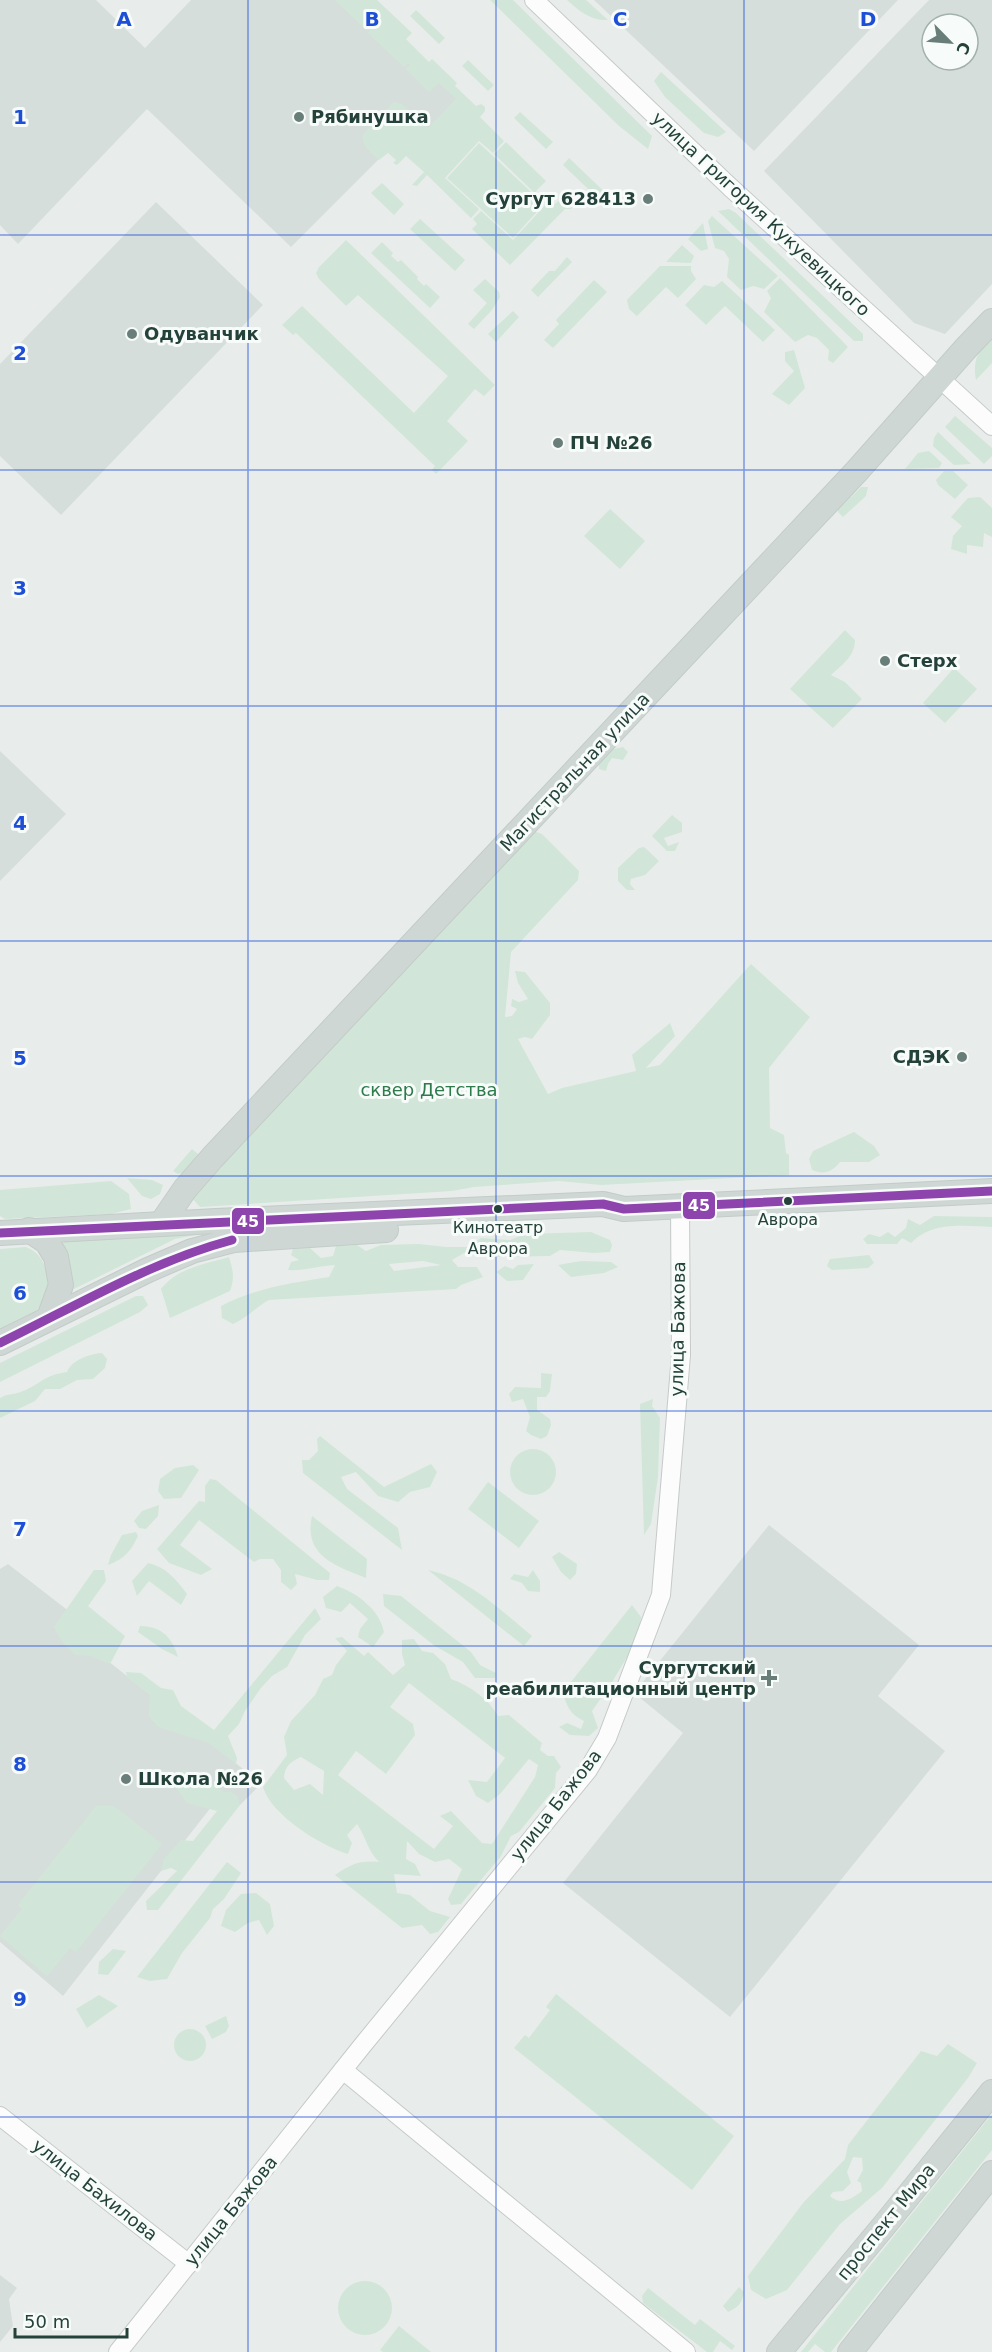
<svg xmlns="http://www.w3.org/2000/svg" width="992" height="2352" font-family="'DejaVu Sans',sans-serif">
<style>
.built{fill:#d6dedb;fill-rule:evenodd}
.green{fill:#d1e6d8;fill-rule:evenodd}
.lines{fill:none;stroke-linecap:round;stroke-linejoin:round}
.minor-casing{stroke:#c5cac8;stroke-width:20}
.major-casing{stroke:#c3ccc9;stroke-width:26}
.minor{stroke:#fcfcfc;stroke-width:18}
.major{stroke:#cfd7d5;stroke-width:24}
.bus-1-casing{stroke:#f7fbf9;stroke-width:14}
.bus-1{stroke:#8e44ad;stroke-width:9}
.grid{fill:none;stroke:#1d4ed8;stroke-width:1.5;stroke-opacity:0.55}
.poi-dot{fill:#697e78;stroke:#f7fbf9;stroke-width:2}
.bus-dot{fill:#24423a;stroke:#f7fbf9;stroke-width:2}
.labels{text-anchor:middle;stroke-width:6;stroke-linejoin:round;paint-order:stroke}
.bus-label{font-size:16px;fill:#24423a;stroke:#f7fbf9}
.poi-label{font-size:18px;font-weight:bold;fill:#24423a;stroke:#f7fbf9;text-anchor:start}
.street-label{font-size:18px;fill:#24423a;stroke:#f7fbf9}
.park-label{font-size:18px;fill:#2d7a4b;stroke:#f7fbf9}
.grid-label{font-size:20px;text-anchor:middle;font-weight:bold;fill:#1d4ed8;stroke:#f7fbf9;stroke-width:6;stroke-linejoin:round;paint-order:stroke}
.line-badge{stroke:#f7fbf9;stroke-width:2}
.badge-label{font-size:16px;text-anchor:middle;font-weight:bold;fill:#fff}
</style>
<rect width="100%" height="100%" fill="#e8edeb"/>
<g class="built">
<polygon points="0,0 96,0 145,48 191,0 363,0 463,96 426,136 413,125 291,247 147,109 18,244 0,225"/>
<polygon points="594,0 898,0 754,151"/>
<path d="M 929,0 L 992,0 L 992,284 L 945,334 L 914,323 L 764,171 ZM 932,24 L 968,24 L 968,60 L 932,60 Z"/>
<polygon points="156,202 263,305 61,515 0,456 0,364"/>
<polygon points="0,751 66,814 0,881"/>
<polygon points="769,1525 919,1645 878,1696 945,1751 730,2017 563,1883 683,1733 634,1693"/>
<polygon points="8,1564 70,1612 62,1624 253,1777 250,1781 258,1787 240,1805 223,1792 63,1996 0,1942 0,1569"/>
<polygon points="0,2275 17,2288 9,2299 13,2326 0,2342"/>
</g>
<g class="green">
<path d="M 335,0 L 377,0 L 412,33 L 406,39 L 429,62 L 432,59 L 457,83 L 455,86 L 476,106 L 481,104 L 485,107 L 485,111 L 480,117 L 504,141 L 493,153 L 479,141 L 445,178 L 479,209 L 471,218 L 427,175 L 417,186 L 412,185 L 424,172 L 406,156 L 397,165 L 393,163 L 396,160 L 388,153 L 379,160 C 371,152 359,145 364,133 L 394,102 L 402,104 L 428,128 L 456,99 L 439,83 L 429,92 L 406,69 L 410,65 L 408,63 L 404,67 L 368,33 L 371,29 L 367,31 Z"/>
<polygon points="490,0 513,0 652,136 648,149 619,126"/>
<path d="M 567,0 L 586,0 L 608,20 C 591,21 579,11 567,0 Z"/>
<polygon points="416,10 445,38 439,44 410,16"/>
<polygon points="468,60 494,85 488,91 462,66"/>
<polygon points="661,72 726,132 718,137 704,133 665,97 654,81"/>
<polygon points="520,112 553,142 546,149 514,118"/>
<polygon points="506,142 546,181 536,191 552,206 566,195 571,197 574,202 571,209 565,209 510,265 472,229 477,224 473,219 481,211 513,240 546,204 494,154"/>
<polygon points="479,143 544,204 513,238 447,178"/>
<polygon points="569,158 614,201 608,208 563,165"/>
<polygon points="382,183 404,204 394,215 371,193"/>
<polygon points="729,209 736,213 863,334 863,341 854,341 718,211"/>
<polygon points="712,216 778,276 764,289 753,286 741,290 727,277 729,259 724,251 715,248 708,221"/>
<polygon points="420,219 465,260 455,271 410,229"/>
<polygon points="703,223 708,249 701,251 688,239"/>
<polygon points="346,240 495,385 484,396 475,389 447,421 468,441 436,474 432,470 435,466 296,333 293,335 282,325 302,306 414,413 448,376 358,295 346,306 319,279 316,273 319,267"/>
<polygon points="382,242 393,253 391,256 398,262 401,260 418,277 417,279 424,286 426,284 440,297 430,308 371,253"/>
<polygon points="682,245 694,256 691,263 666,262"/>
<polygon points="567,257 572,262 538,297 531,290 549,271 555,271"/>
<polygon points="660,266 691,266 691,271 696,279 678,298 666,287 637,316 629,309 627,300"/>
<polygon points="780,278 848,347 833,363 828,360 829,350 817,338 808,335 795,342 764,312 771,298 767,291"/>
<polygon points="485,279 499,292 500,297 492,310 474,329 468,324 487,303 473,290"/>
<polygon points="594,280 607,292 553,348 544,340 559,324 556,320"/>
<polygon points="722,281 775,330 763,342 725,306 706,325 685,305 704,285 714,287"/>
<polygon points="513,311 519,317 496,342 488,334"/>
<path d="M 992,333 L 992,363 L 976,380 C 972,361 979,348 992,333 Z"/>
<polygon points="794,350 805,388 789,405 772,394 794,371 785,361 785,352"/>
<polygon points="955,416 992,448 992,456 984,464 945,427"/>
<polygon points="938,432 971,464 954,465 933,446 934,438"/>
<polygon points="929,451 942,463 939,468 905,469 918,453"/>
<polygon points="944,471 953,471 968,485 955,499 938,485 936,480"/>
<polygon points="861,487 868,487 866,496 843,517 838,512 837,504 843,497 851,497"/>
<polygon points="980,497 992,508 992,537 984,533 983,547 967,545 967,554 951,549 953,536 962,526 951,517 968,498"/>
<polygon points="610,509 645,541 620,569 584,536"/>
<path d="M 845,630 L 855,640 C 855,656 842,665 831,675 L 845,682 L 862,699 L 833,728 L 790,689 Z"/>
<polygon points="954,668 977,689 945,723 923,703"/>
<polygon points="623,747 628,752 623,760 612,758 608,764 606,771 599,769 599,759 613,749"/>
<polygon points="672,815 682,823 682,832 664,838 668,846 679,842 675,851 667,851 652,836"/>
<polygon points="531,830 542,834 579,871 578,880 511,952 505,1017 512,1016 517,1009 511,1006 512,999 519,1002 528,999 518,983 515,971 525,972 550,1003 550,1015 532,1039 525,1037 518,1039 548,1094 562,1088 636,1071 632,1055 670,1023 675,1036 646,1068 660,1065 751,964 810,1017 769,1068 770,1128 784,1135 786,1153 789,1155 789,1175 601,1185 559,1181 474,1187 452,1191 200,1207 191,1197"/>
<polygon points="644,847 659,861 645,875 631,879 630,884 635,890 627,890 618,881 618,868 639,848"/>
<path d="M 854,1132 L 874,1146 L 880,1155 L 869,1162 L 840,1162 C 832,1172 824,1175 812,1170 L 809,1159 L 813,1151 Z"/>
<polygon points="192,1149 203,1158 190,1171 178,1174 173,1171"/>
<polygon points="127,1178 152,1180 163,1185 160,1194 151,1199 142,1196"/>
<polygon points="111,1181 129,1194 131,1209 111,1214 5,1219 0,1216 0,1190"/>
<path d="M 934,1216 L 992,1217 L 992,1227 C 963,1226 933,1221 911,1243 L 902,1238 L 897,1244 L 867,1244 L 863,1239 L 869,1234 L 880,1237 L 888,1232 L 895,1237 L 906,1228 L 908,1219 L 920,1225 Z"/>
<polygon points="220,1230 175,1239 74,1289 70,1285 61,1247 65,1240"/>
<path d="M 591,1232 L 610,1240 L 612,1245 L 610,1252 L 593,1253 L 560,1250 L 550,1256 L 494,1257 L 464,1253 L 452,1260 L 458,1267 L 477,1267 L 483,1277 L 461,1285 L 456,1289 L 269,1300 C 256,1307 247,1318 233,1324 L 222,1318 L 221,1306 C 255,1288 292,1283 329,1277 L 335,1265 C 318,1266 304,1271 288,1270 L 291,1262 L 299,1260 L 291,1255 L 293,1249 L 310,1248 L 321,1258 L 333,1256 L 336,1246 L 357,1245 L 366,1251 L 381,1245 L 419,1244 L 446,1247 L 467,1247 L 481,1238 L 510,1240 L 525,1234 ZM 423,1261 L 441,1265 L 394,1271 L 389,1264 Z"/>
<path d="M 26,1247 C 38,1252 43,1259 46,1271 C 56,1310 30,1315 0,1330 L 0,1249 Z"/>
<polygon points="869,1255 874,1263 868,1268 832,1270 827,1266 830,1259"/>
<path d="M 229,1257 C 233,1270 235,1278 230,1291 L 170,1318 L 161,1289 C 177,1268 205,1264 229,1257 Z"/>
<polygon points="581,1261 611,1262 618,1267 604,1273 571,1277 558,1265"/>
<polygon points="534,1264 523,1280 507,1281 496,1272 505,1266 513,1269 518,1265"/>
<polygon points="136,1296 143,1296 148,1305 140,1312 0,1382 0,1363"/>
<path d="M 102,1353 L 107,1359 L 105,1368 L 93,1379 L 77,1380 L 60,1389 L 45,1389 L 35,1401 L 0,1418 L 0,1398 C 8,1393 15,1395 23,1391 C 41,1384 44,1375 67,1372 C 72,1360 89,1354 102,1353 Z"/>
<polygon points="541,1373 552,1374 550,1391 546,1397 537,1397 537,1410 550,1419 551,1425 547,1436 541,1439 531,1435 526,1431 530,1417 523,1399 512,1402 509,1394 515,1387 541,1388"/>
<polygon points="653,1399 652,1406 660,1418 658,1477 651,1524 644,1535 640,1404"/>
<polygon points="320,1436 384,1487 431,1464 437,1472 430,1487 410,1492 398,1502 378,1496 356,1472 341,1477 347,1489 398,1528 402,1550 303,1473 302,1460 309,1460 318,1451 317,1439"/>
<circle cx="533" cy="1472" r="23"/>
<polygon points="193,1465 199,1470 181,1498 164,1499 158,1491 160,1479 175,1468"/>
<polygon points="210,1479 216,1480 330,1573 329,1580 317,1580 295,1574 297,1584 291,1590 281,1582 281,1570 273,1559 260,1559 254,1562 199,1520 180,1545 212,1569 201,1575 169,1563 157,1549 199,1501 205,1502 205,1486"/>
<polygon points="488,1482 539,1521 519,1548 468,1509"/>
<polygon points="159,1505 158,1516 146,1529 139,1528 134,1521 142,1511"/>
<path d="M 312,1516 L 367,1559 L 366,1578 C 336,1566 303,1556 312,1516 Z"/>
<path d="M 136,1532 L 138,1536 C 131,1551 124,1559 108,1565 L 111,1555 L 122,1535 Z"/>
<polygon points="559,1552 577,1564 576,1574 570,1580 561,1572 552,1557"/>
<path d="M 148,1563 C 166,1567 176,1579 187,1594 L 181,1605 L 149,1581 L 137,1596 L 132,1581 Z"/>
<polygon points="94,1570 104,1570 106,1581 88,1606 125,1636 110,1664 90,1656 76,1655 63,1643 54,1627"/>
<path d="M 428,1570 C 470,1579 499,1609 532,1636 L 524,1646 Z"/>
<polygon points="533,1570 540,1581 540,1592 528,1591 522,1583 510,1579 514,1574 528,1577"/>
<path d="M 337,1586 C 357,1593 380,1610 384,1632 L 373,1647 L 358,1637 L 360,1629 L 368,1619 L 350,1603 L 341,1612 L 326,1608 L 323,1597 Z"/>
<polygon points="383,1594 401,1596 471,1652 480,1665 496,1673 495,1678 475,1678 463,1662 435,1646 384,1606"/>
<path d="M 632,1605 L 641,1617 L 638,1639 L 609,1687 L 592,1711 L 598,1728 L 589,1736 L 570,1735 L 559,1727 L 567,1723 L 581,1729 L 584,1721 C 571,1715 566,1706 563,1692 Z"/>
<polygon points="315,1608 321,1619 305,1635 287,1667 272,1676 261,1688 245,1711 239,1724 228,1736 237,1758 236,1764 209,1743 158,1727 149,1716 150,1695 127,1677 126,1672 141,1673 161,1688 173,1690 181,1706 214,1730"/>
<path d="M 140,1626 C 161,1626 172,1637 178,1657 L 162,1649 L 138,1632 Z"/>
<path d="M 342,1637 L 364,1656 L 368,1652 L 393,1675 L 405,1665 L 402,1654 L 402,1640 L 414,1639 L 422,1651 L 433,1653 L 445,1664 L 451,1679 C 470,1686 488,1698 498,1716 L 509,1715 L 542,1743 L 540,1750 L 548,1756 L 554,1756 L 561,1767 L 556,1773 L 555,1788 L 519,1832 L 511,1836 L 501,1856 L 461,1904 L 451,1905 L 448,1899 L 462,1869 L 449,1859 L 435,1862 L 419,1854 L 407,1841 L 406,1859 L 415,1864 L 421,1876 L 394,1874 L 397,1893 L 410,1895 L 430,1911 L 450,1917 L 438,1932 L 430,1934 L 422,1925 L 402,1928 L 335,1875 C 351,1864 360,1860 379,1862 C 367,1850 367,1839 357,1824 L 347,1835 L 352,1843 L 348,1854 C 321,1846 271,1815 263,1787 L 287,1755 L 284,1737 L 291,1721 L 315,1695 L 323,1679 L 332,1675 L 336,1665 L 347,1651 L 335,1638 ZM 409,1683 L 505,1758 L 487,1782 L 468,1780 L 476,1796 L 488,1803 L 500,1794 L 529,1759 L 538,1765 L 535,1777 L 492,1844 L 482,1843 L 451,1811 L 440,1816 L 453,1826 L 434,1849 L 338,1775 L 356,1751 L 386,1774 L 415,1735 L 413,1724 L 390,1707 ZM 301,1757 L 324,1771 L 323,1795 L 310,1784 L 294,1790 L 284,1778 C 285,1766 290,1762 301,1757 Z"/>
<polygon points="183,1770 196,1773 224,1792 231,1792 237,1796 240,1805 158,1910 147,1910 146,1901 177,1871 171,1868 161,1871 164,1859 181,1840 193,1841 217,1811 187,1803 173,1783"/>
<polygon points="96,1806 114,1806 162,1844 76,1952 70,1948 47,1976 0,1936 22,1909 18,1905"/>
<polygon points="227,1862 241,1873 224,1899 213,1909 210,1918 182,1953 167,1979 150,1981 137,1977"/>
<polygon points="256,1893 270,1904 274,1926 267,1935 259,1920 248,1923 235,1932 221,1926 226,1910 241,1894"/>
<polygon points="113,1949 126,1951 108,1975 98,1974 99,1962"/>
<polygon points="556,1994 734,2136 692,2190 514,2048 525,2035 529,2038 550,2010 546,2007"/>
<polygon points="99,1995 118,2006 87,2028 76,2009"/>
<polygon points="226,2016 229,2026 226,2032 212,2039 205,2026"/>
<circle cx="190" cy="2045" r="16"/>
<path d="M 948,2044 L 977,2063 L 968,2078 L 882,2188 L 840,2224 L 787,2290 L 766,2299 L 751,2290 L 748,2276 L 803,2203 L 845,2159 L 848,2145 L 921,2051 L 937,2056 ZM 853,2157 L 862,2158 L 863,2170 L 857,2181 L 861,2183 L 862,2191 C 851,2199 841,2206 830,2196 L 833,2192 L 843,2191 L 851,2183 L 847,2172 Z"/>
<polygon points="992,2114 992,2150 831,2352 825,2352 815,2344 808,2352 801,2352"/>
<circle cx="365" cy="2308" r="27"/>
<path d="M 739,2287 L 744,2292 C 742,2304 738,2307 728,2312 L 723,2306 Z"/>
<polygon points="648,2288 695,2325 700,2319 735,2346 732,2350 720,2341 713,2352 707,2352 643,2303 642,2296"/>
<polygon points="399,2326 431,2352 383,2352 380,2350"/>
</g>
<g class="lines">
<g class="minor-casing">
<g id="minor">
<polyline points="534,0 730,187 992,426"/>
<polyline points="343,2070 686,2352"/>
<polyline points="0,2116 189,2264"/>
<polyline points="118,2352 362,2046 588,1770 607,1738 661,1595 681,1355 680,1205"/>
</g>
</g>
<g class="major-casing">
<g id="major">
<polyline points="161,1224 185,1189 212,1158 856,472 967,347 992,321"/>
<polyline points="29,1230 47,1242 56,1257 61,1285 49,1318"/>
<polyline points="0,1233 216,1221 603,1204 624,1209 992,1191"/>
<polyline points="0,1343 148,1270 192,1251 234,1240 386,1230"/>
<polyline points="779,2352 887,2222 992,2092"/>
<polyline points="850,2352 992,2173"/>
</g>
</g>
<use href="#minor" class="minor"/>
<use href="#major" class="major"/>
<g class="bus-1-casing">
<g id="bus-1">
<polyline points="0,1233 603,1204 624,1209 992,1191"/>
<path d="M 0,1343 C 76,1306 150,1262 232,1240"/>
</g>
</g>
<use href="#bus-1" class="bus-1"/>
</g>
<path class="grid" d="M 248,0 L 248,2352M 496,0 L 496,2352M 744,0 L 744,2352M 0,235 L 992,235M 0,470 L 992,470M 0,706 L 992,706M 0,941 L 992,941M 0,1176 L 992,1176M 0,1411 L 992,1411M 0,1646 L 992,1646M 0,1882 L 992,1882M 0,2117 L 992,2117"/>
<g class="poi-dot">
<circle cx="299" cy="117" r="6"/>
<circle cx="648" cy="199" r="6"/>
<circle cx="132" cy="334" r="6"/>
<circle cx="558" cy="443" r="6"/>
<circle cx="885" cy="661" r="6"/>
<circle cx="962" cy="1057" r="6"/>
<path d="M766 1669h6v6h6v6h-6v6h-6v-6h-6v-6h6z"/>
<circle cx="126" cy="1779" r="6"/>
</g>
<g class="bus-dot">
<circle cx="788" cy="1201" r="5"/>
<circle cx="498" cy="1209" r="5"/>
</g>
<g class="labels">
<g class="bus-label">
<text x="788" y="1225">Аврора</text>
<text x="498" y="1233">Кинотеатр<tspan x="498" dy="21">Аврора</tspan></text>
</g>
<g class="poi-label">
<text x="311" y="123">Рябинушка</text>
<text x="636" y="205" text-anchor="end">Сургут 628413</text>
<text x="144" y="340">Одуванчик</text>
<text x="570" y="449">ПЧ №26</text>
<text x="897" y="667">Стерх</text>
<text x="950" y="1063" text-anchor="end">СДЭК</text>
<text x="756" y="1674" text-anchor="end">Сургутский<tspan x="756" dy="21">реабилитационный центр</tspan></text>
<text x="138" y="1785">Школа №26</text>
</g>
<g class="street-label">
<text transform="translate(761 214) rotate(43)" y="6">улица Григория Кукуевицкого</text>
<text transform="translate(575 772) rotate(-47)" y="6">Магистральная улица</text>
<text transform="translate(678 1329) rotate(-89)" y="6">улица Бажова</text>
<text transform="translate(556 1805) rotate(-52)" y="6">улица Бажова</text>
<text transform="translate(95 2190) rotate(38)" y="6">улица Бахилова</text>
<text transform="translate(231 2211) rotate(-51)" y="6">улица Бажова</text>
<text transform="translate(886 2222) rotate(-51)" y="6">проспект Мира</text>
</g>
<g class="park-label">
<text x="429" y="1096">сквер Детства</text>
</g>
</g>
<g class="grid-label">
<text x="124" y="26">A</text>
<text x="372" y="26">B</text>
<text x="620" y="26">C</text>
<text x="868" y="26">D</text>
<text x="20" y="124">1</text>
<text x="20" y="360">2</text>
<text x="20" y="595">3</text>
<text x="20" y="830">4</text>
<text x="20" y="1065">5</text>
<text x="20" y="1300">6</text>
<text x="20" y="1536">7</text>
<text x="20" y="1771">8</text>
<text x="20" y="2006">9</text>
</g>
<g class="line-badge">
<rect x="682" y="1191" width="34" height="29" rx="6" fill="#8e44ad"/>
<rect x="231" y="1207" width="34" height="28" rx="6" fill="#8e44ad"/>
</g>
<g class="badge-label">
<text x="699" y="1211">45</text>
<text x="248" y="1227">45</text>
</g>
<g transform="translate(950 42) rotate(115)"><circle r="28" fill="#f7fbf9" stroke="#a3b1ad" stroke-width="1.5"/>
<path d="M0-4.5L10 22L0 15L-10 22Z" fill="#697e78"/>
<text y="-9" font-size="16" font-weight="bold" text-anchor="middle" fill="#24423a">С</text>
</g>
<path d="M15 2328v9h112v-9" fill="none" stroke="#24423a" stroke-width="3"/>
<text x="24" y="2328" font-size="18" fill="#24423a" stroke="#f7fbf9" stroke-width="4.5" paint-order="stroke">50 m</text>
</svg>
